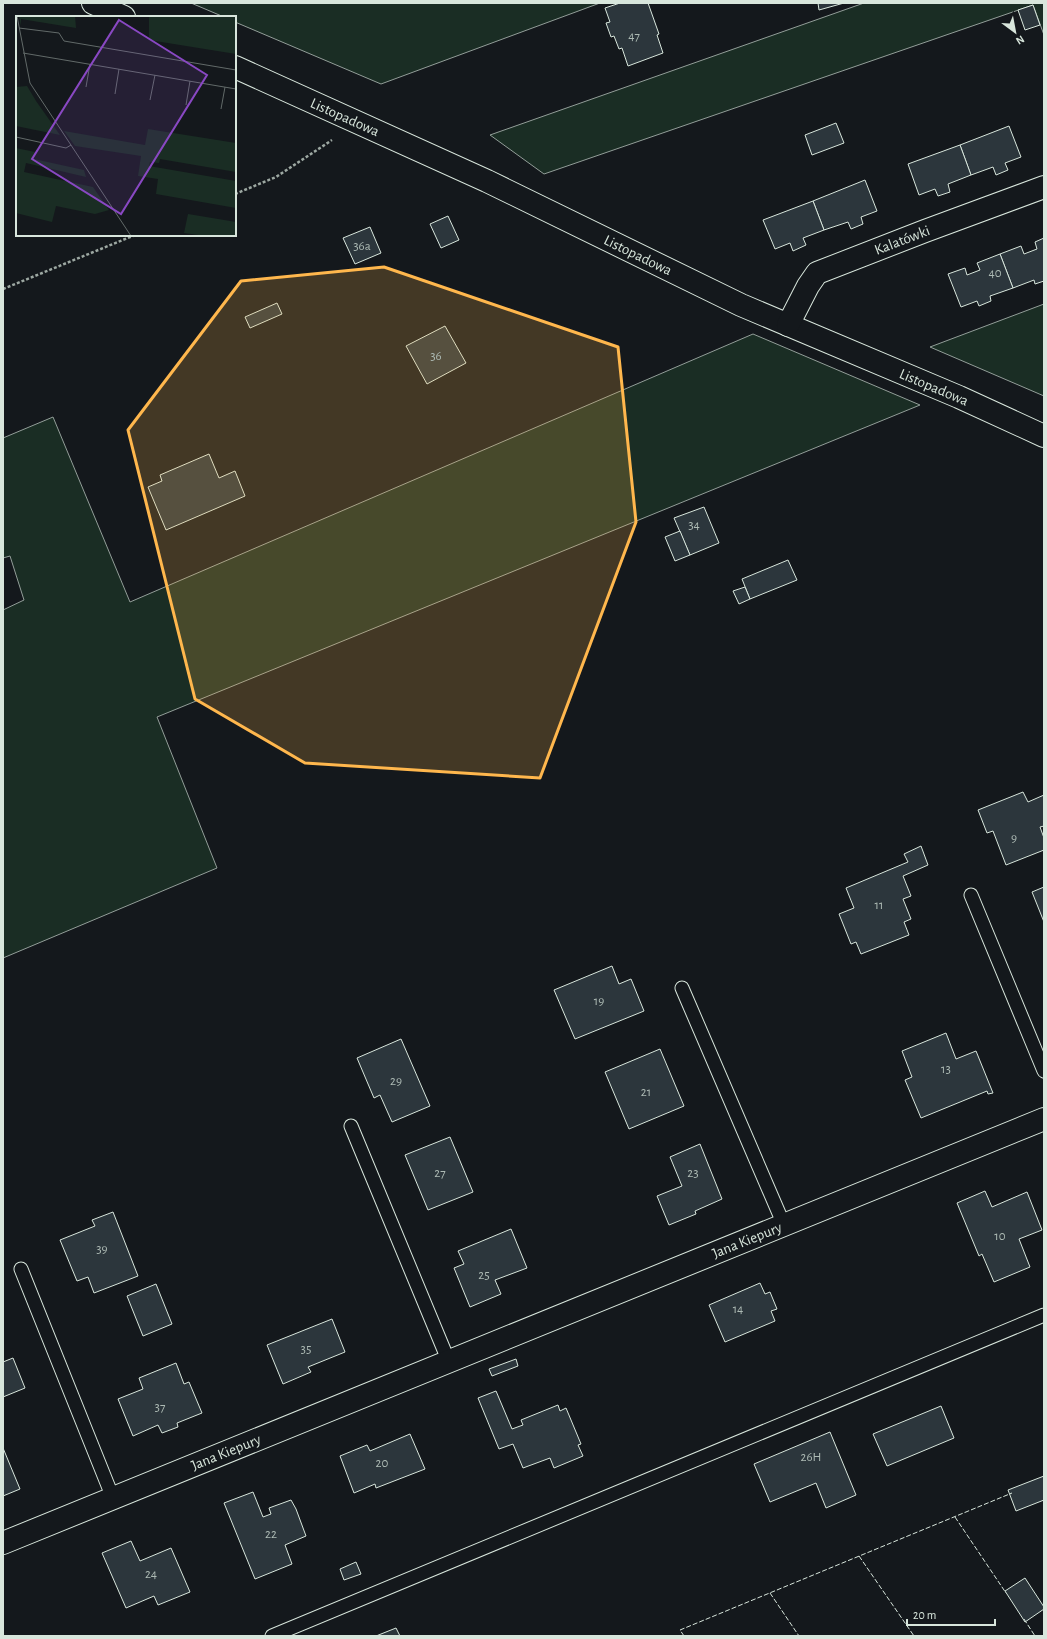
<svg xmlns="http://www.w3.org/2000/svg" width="1047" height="1639" font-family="'Alegreya Sans',sans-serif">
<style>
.green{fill:#1a2d24;stroke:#939e99}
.building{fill:#2c363c;stroke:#d8e6dc}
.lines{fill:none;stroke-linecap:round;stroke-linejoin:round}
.service-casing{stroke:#d8e6dc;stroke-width:15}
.minor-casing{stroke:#d8e6dc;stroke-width:24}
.path{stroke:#9da8a2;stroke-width:2.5;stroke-dasharray:3 2;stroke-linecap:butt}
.service{stroke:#14181c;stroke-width:13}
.minor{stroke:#14181c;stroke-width:22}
.fence{stroke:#d8e6dc;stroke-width:1;stroke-dasharray:5 2;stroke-linecap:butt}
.marked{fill:#ffb74d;fill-opacity:0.2;stroke:#ffb74d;stroke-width:3;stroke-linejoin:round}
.labels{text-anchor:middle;stroke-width:3;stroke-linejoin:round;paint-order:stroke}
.number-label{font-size:13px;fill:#adbab4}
.street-label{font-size:15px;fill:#d8e6dc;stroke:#14181c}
.inset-road{fill:none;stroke:#626a69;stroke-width:1}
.view{fill:#8948c3;fill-opacity:0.15;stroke:#8948c3;stroke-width:2}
.inset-edge{fill:none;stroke:#d8e6dc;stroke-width:2}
</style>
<rect width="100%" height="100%" fill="#14181c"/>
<g class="green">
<polygon points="191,3 600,3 381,84 235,22 235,17 224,17"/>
<polygon points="864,3 1044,3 1044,35 1033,5 544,174 490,135"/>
<polygon points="1044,304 1044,396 930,347"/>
<polygon points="753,334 920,405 157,717 217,868 3,958 3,610 24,600 10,556 3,558 3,438 53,417 130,602"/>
</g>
<g class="building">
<polygon points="620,3 648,3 659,34 657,35 663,53 628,66 622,48 619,49 614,36 611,37 606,23 610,22 605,8"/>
<polygon points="818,3 844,3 819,10"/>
<polygon points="1033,5 1040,25 1025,30 1018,10"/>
<polygon points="836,123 844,143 812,155 805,135"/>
<polygon points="1009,126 1021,157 1005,163 1008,170 996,175 993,167 971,175 960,145"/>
<polygon points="960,145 971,175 948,184 950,192 938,196 935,189 919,195 908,164"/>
<polygon points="865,180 877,211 861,217 863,224 851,229 848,222 824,230 813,201"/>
<polygon points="813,201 824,230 803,238 806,245 793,251 790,243 775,249 763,220"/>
<polygon points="448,216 459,240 441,248 430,224"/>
<polygon points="370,227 381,253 355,264 343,238"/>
<polygon points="1044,238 1044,281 1035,284 1034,280 1013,288 1000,254 1021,246 1024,254 1037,249 1035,242"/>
<polygon points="1000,254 1013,288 990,296 991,301 979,306 977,301 961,307 948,274 965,268 967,275 980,270 977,263"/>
<polygon points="277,303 282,314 250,328 245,317"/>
<polygon points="445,326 466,363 427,384 406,346"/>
<polygon points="209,454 219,478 235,471 245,496 166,530 148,487 162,481 160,475"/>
<polygon points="704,507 719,543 690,555 674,518"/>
<polygon points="680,531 690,555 675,561 665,537"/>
<polygon points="788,560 797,580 750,599 742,579"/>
<polygon points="745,587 750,599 739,604 733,591"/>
<polygon points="1023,792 1028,802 1044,795 1044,826 1040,827 1044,838 1044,850 1006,865 993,831 987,833 978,810"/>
<polygon points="921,846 928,865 903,876 911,896 903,899 911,919 904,922 909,935 861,954 856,942 851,944 839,914 854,908 846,888 908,862 904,854"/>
<polygon points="1044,887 1044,922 1032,892"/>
<polygon points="612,966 619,984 631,979 644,1011 575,1039 554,990"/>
<polygon points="946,1033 956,1059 976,1051 993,1093 988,1094 987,1091 921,1118 905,1080 912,1077 902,1051"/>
<polygon points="401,1039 430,1106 392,1122 380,1095 374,1098 357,1058"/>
<polygon points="660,1049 684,1106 629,1129 605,1072"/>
<polygon points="450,1137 473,1192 428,1210 405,1155"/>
<polygon points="700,1144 722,1199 695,1211 696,1214 669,1225 657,1196 682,1186 670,1157"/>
<polygon points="985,1191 992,1207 1027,1192 1042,1230 1019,1239 1030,1267 994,1282 982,1254 979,1256 957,1203"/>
<polygon points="113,1212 138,1276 94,1293 88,1277 77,1281 60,1240 95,1226 92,1220"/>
<polygon points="511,1229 527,1268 495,1280 501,1294 470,1307 454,1268 464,1264 458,1251"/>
<polygon points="760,1283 765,1294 770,1292 777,1309 771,1311 775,1321 725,1342 709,1305"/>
<polygon points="156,1284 172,1324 143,1336 127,1296"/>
<polygon points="332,1319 345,1352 308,1367 311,1372 283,1384 267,1345"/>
<polygon points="13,1358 25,1388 3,1397 3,1362"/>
<polygon points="516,1359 518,1366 492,1376 489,1369"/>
<polygon points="176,1363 184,1384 189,1382 202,1413 177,1423 178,1427 162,1433 158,1425 133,1436 118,1399 143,1389 139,1378"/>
<polygon points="496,1391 512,1429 523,1425 521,1420 558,1405 560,1411 566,1408 581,1444 578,1445 583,1456 554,1468 550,1458 523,1468 513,1444 499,1449 478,1398"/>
<polygon points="941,1406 954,1438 887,1466 873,1434"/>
<polygon points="830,1432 856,1495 826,1508 816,1483 770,1502 754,1464"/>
<polygon points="410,1434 425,1469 376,1488 375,1484 354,1493 340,1456 367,1445 370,1451"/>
<polygon points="3,1448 20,1489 3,1496"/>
<polygon points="1044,1476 1044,1500 1016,1511 1008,1490"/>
<polygon points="253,1492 263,1517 271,1514 269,1508 291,1500 296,1509 306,1536 285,1545 292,1564 255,1579 224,1503"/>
<polygon points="131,1541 140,1561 171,1548 190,1592 158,1605 154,1596 126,1608 102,1553"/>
<polygon points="356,1562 361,1574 344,1580 340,1569"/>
<polygon points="1025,1578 1044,1607 1044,1609 1025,1622 1005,1591"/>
<polygon points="396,1628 400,1636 376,1636"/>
</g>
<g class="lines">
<g class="service-casing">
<g id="service">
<polyline points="971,895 1044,1071"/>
<polyline points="682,988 784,1225"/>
<polyline points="351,1126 449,1362"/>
<polyline points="21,1269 113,1498"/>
<polyline points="272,1636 1044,1315"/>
</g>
</g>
<g class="minor-casing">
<g id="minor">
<polyline points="93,3 124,17"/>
<polyline points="235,67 487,181 741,305 959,397 1044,436"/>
<polyline points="788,325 808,286 817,273 925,231 1044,187"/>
<polyline points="3,1543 1044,1119"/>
</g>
</g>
<g class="path">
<polyline points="235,194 276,177 332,140"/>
<polyline points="3,289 135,235"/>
</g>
<use href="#service" class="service"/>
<use href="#minor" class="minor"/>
<g class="fence">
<polyline points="955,1517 1006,1593"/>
<polyline points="859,1556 914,1636"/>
<polyline points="770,1593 799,1636"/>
<polyline points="1024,1619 1035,1636"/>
<polyline points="684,1636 680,1630 1012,1493"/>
</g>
</g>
<path class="marked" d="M 384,267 L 618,347 L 636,522 L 540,778 L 305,763 L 195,699 L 128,430 L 241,281 Z"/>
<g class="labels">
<g class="number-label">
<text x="634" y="40">47</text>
<text x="362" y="250">36a</text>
<text x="995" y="277">40</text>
<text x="436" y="360">36</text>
<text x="694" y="529">34</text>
<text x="1014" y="842">9</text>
<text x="879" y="909">11</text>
<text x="599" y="1005">19</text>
<text x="946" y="1073">13</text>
<text x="396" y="1085">29</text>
<text x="646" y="1096">21</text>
<text x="440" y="1177">27</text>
<text x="693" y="1177">23</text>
<text x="1000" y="1240">10</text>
<text x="102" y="1253">39</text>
<text x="484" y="1279">25</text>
<text x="738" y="1313">14</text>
<text x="306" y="1353">35</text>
<text x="160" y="1411">37</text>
<text x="811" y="1461">26H</text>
<text x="382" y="1467">20</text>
<text x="271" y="1538">22</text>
<text x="151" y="1578">24</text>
</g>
<g class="street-label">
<text transform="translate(345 117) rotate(24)" y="5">Listopadowa</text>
<text transform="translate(902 240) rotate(-21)" y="5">Kalatówki</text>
<text transform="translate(638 255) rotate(26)" y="5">Listopadowa</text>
<text transform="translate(934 387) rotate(23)" y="5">Listopadowa</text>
<text transform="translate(747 1240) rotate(-22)" y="5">Jana Kiepury</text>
<text transform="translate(226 1452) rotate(-22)" y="5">Jana Kiepury</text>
</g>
</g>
<g transform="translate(16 16)">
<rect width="220" height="220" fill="#14181c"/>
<path d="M 3,0 L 59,0 L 60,12 L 5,3 L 5,10 ZM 133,0 L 220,0 L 220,38 L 133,24 ZM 11,70 L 20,85 L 44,119 L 0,110 L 0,71 ZM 132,113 L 220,127 L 220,156 L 144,143 L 143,147 L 134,146 L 133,150 L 220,165 L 220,192 L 140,178 L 142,163 L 122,160 L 125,140 L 59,130 L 48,115 L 129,129 ZM 0,132 L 19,136 L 18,143 L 68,154 L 70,161 L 10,147 L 8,156 L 77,171 L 93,194 L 79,198 L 40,190 L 36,206 L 0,197 ZM 172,198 L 220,206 L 220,220 L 189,220 L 168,217 Z" fill="#1a2d24"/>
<path class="inset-road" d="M 1,0 L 14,67 L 115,220M 3,12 L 43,17 L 48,25 L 220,54M 7,37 L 220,73M 70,71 L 74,48M 99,78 L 103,53M 134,84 L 139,59M 170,89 L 174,65M 205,93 L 209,71M 0,121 L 50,132 L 55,129"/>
<path class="view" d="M 103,4 L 191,59 L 105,198 L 16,143 Z"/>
<rect width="220" height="220" class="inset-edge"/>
</g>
<rect width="1047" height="1639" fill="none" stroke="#d8e6dc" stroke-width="8"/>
<g transform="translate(1015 32) rotate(148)" stroke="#14181c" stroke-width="3" paint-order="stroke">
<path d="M0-3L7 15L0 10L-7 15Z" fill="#d8e6dc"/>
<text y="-6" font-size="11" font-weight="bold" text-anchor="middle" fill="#d8e6dc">N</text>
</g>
<path d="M907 1619v6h88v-6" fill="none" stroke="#d8e6dc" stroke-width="2"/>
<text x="913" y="1619" font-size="12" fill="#d8e6dc" stroke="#14181c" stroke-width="3" paint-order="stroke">20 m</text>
</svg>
